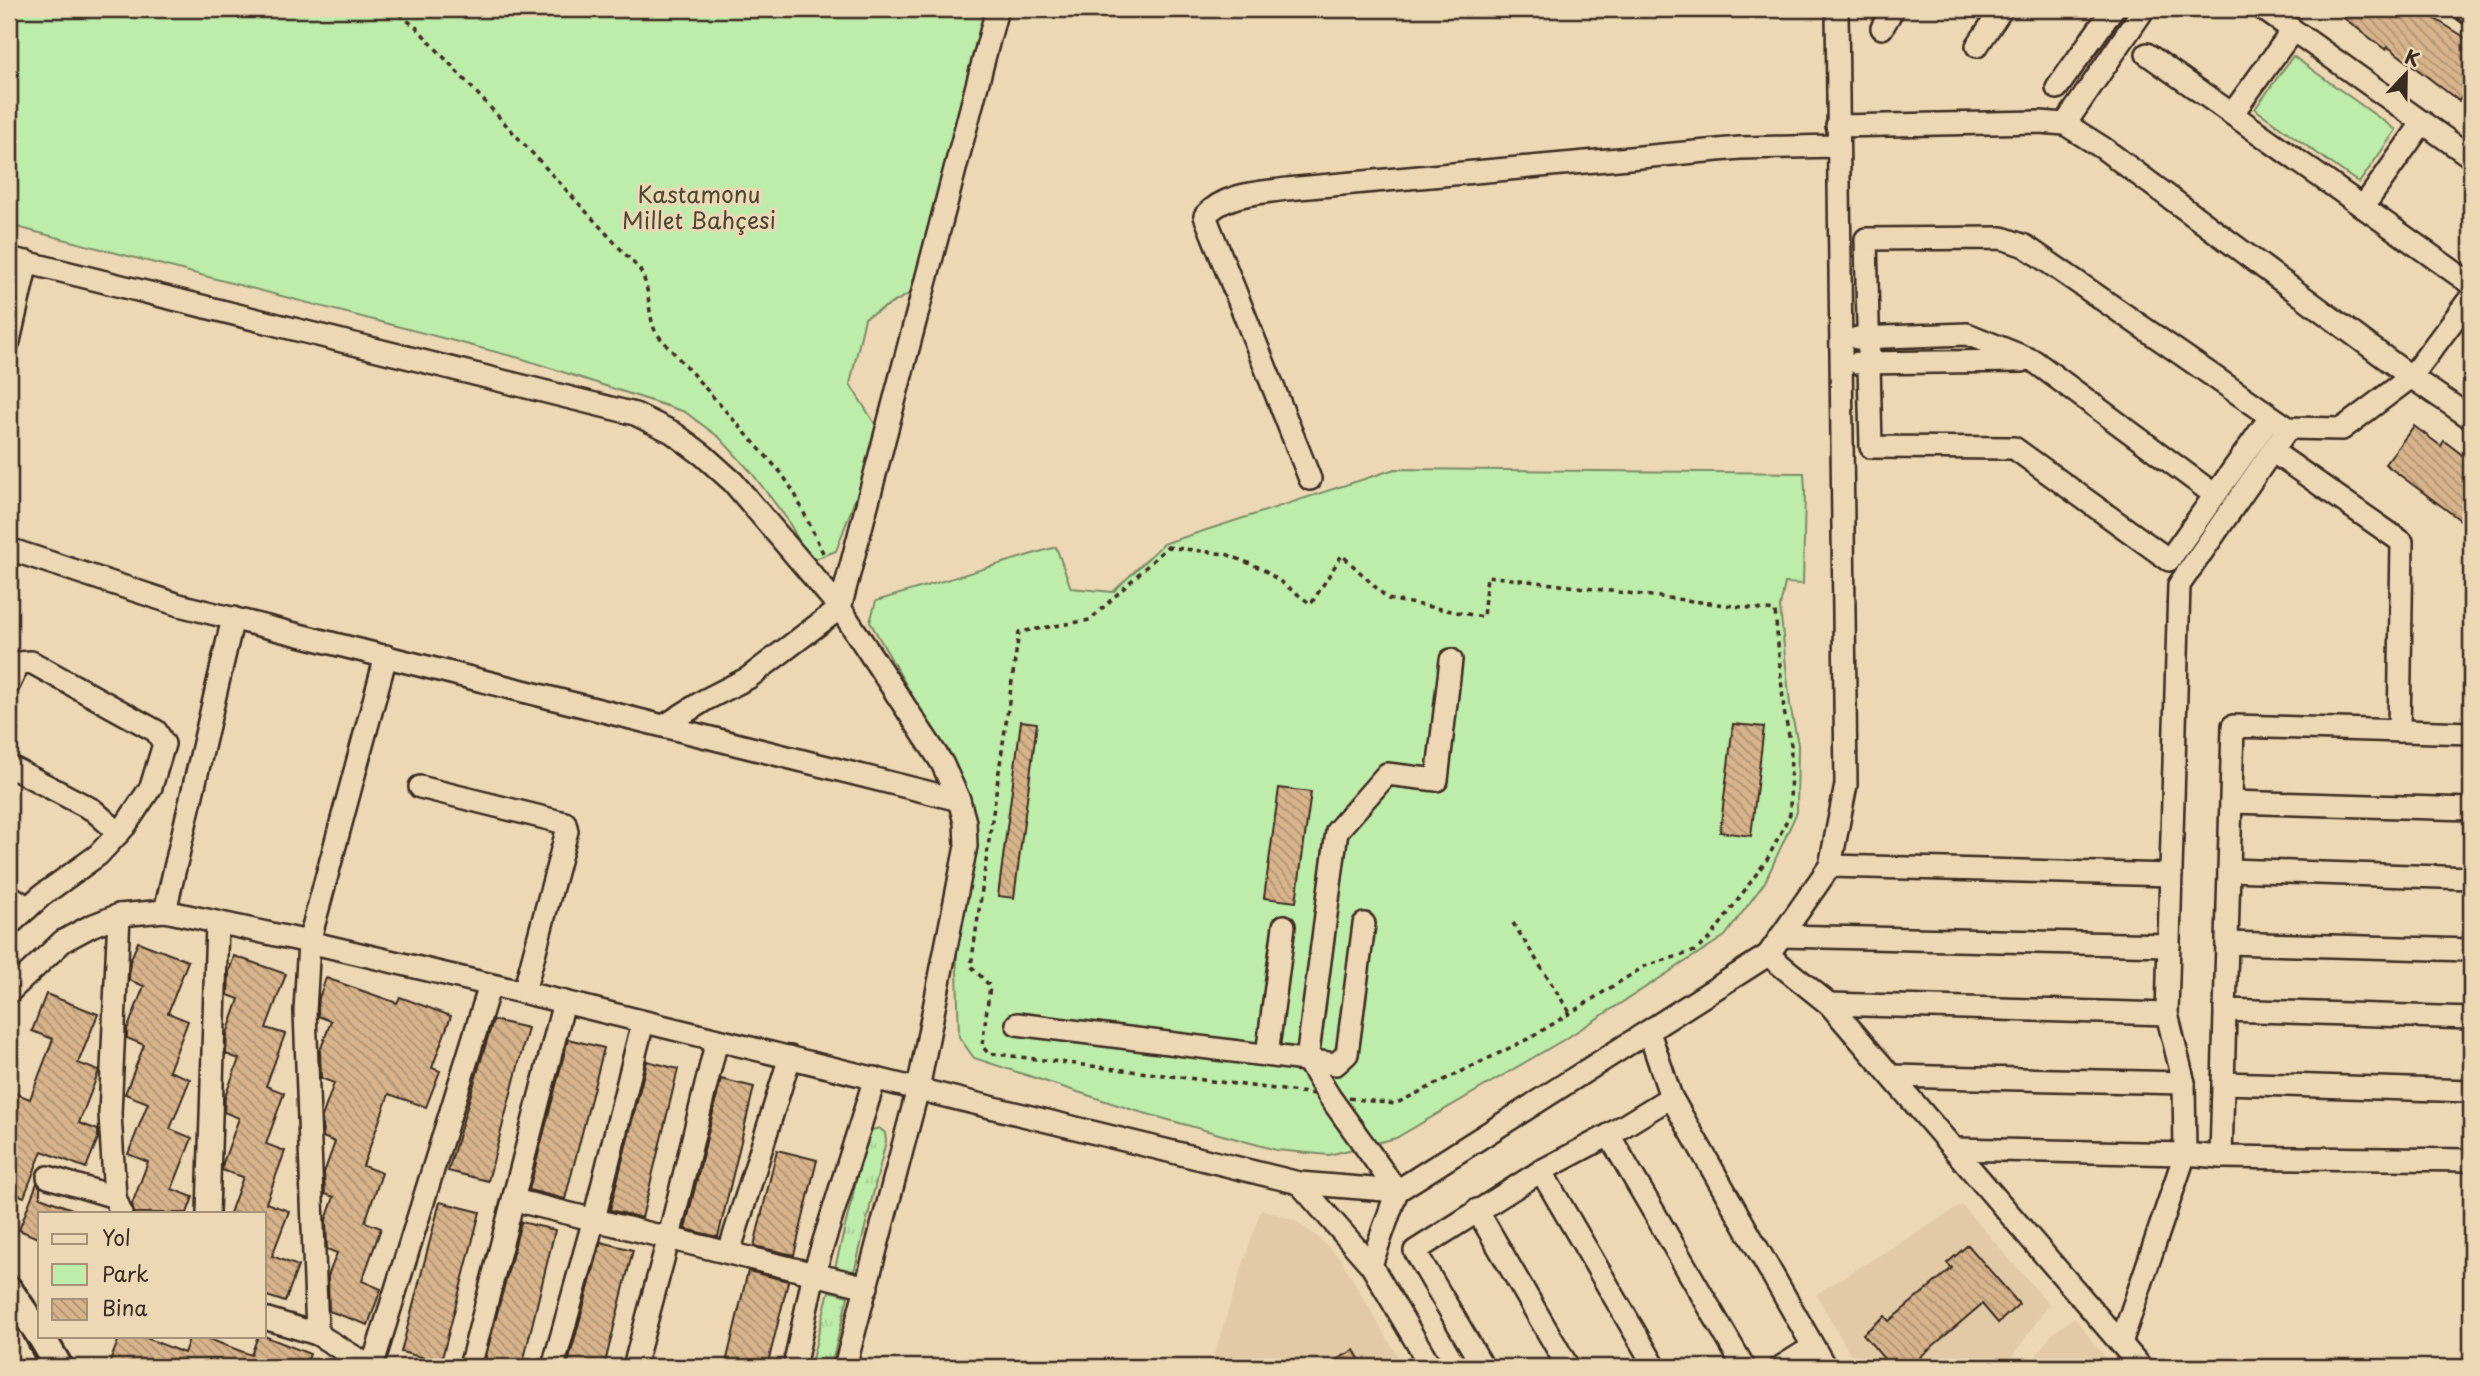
<svg xmlns="http://www.w3.org/2000/svg" width="2480" height="1376" font-family="'Playpen Sans',sans-serif">
<style>
.built{fill:#e3caa6}
.grass{fill:url(#grass-tufts);stroke:#7c8b64;stroke-width:2}
.green{fill:#beecab;stroke:#7c8b64;stroke-width:2}
.building{fill:url(#building-back-hatch);stroke:#3b2a1e;stroke-width:2}
.lines{fill:none;stroke-linecap:round;stroke-linejoin:round}
.minor-casing{stroke:#3b2a1e;stroke-width:26}
.major-casing{stroke:#3b2a1e;stroke-width:32}
.path{stroke:#3b2a1e;stroke-width:3.5;stroke-dasharray:5 5;stroke-linecap:butt}
.minor{stroke:#edd8b6;stroke-width:21}
.major{stroke:#edd8b6;stroke-width:26}
.labels{text-anchor:middle;stroke-width:6;stroke-linejoin:round;paint-order:stroke}
.park-label{font-size:23px;fill:#4f4733;stroke:#edd8b6}
</style>
<defs>
<pattern id="grass-tufts" width="24" height="20" patternUnits="userSpaceOnUse" patternTransform="scale(1.75)"><rect width="24" height="20" fill="#beecab"/><path d="M3 7l-1-3M5 7V3M7 7l1-3M15 17l-1-3M17 17v-4M19 17l1-3" fill="none" stroke="#a4cb93"/></pattern>
<pattern id="building-back-hatch" width="6" height="6" patternUnits="userSpaceOnUse" patternTransform="scale(1.75)"><rect width="6" height="6" fill="#d7b48c"/><path d="M-1 5l2 2M0 0l6 6M5-1l2 2" fill="none" stroke="#b09372"/></pattern>
</defs>
<rect width="100%" height="100%" fill="#edd8b6"/>
<filter id="ink" filterUnits="userSpaceOnUse"><feTurbulence type="fractalNoise" baseFrequency=".0143" numOctaves="2"/><feDisplacementMap in="SourceGraphic" scale="14" xChannelSelector="R" yChannelSelector="G"/><feConvolveMatrix kernelMatrix="1 2 1 2 8 2 1 2 1" color-interpolation-filters="sRGB"/></filter>
<g filter="url(#ink)">
<g class="built">
<polygon points="1962,1205 2049,1304 2005,1367 1857,1367 1816,1294"/>
<polygon points="1261,1209 1296,1221 1319,1238 1340,1258 1404,1367 1210,1367"/>
<polygon points="2074,1317 2106,1358 2107,1367 2028,1367 2051,1335"/>
</g>
<g class="grass">
<polygon points="879,1128 885,1133 886,1141 854,1273 835,1268 867,1136 872,1130"/>
<polygon points="829,1291 848,1296 831,1367 810,1367"/>
</g>
<g class="green">
<polygon points="9,9 984,9 974,77 922,287 865,318 850,384 880,432 836,551 810,561 787,519 751,472 720,438 685,412 523,359 9,225"/>
<polygon points="2293,56 2396,130 2359,183 2255,109"/>
<polygon points="1395,469 1804,473 1805,490 1803,584 1785,583 1780,607 1790,705 1798,744 1797,812 1765,882 1725,936 1570,1036 1396,1138 1329,1155 1276,1150 1133,1110 974,1058 959,1037 956,937 977,851 973,813 956,772 870,622 876,601 1056,547 1071,588 1113,592 1163,544"/>
</g>
<g class="building">
<polygon points="2332,9 2419,9 2471,41 2471,82 2459,101 2388,47 2386,50"/>
<polygon points="2414,426 2441,446 2444,441 2469,460 2465,467 2471,472 2471,528 2385,464"/>
<polygon points="1021,721 1037,723 1014,898 998,896"/>
<polygon points="1733,724 1764,727 1751,836 1720,832"/>
<polygon points="1279,788 1311,792 1296,902 1264,898"/>
<polygon points="138,942 188,961 168,1013 188,1021 169,1071 190,1079 170,1129 192,1138 172,1189 193,1197 187,1213 134,1213 132,1204 148,1162 128,1154 148,1103 125,1094 144,1045 127,1038 127,1030 144,986 129,980 130,961"/>
<polygon points="234,956 286,974 266,1028 285,1034 266,1086 284,1093 266,1144 285,1151 266,1203 289,1211 272,1256 298,1266 285,1302 264,1295 264,1208 262,1213 230,1213 243,1177 222,1170 223,1163 239,1118 224,1112 225,1097 239,1059 226,1054 227,1034 239,999 228,995 229,972"/>
<polygon points="326,978 397,1003 400,997 451,1016 432,1068 440,1071 426,1107 389,1094 363,1166 382,1173 365,1222 381,1228 362,1281 381,1289 368,1325 329,1311 328,1276 337,1253 327,1249 326,1220 334,1197 325,1194 324,1173 335,1142 323,1137 322,1117 334,1083 321,1078 320,1051 331,1021 318,1016 318,1011 319,998"/>
<polygon points="46,994 98,1014 78,1063 99,1071 79,1123 98,1130 98,1138 86,1168 42,1151 24,1197 9,1191 9,1091 30,1099 53,1039 32,1031"/>
<polygon points="493,1020 528,1028 488,1181 448,1171"/>
<polygon points="568,1039 604,1048 565,1199 529,1190"/>
<polygon points="647,1061 678,1069 642,1218 610,1210"/>
<polygon points="721,1079 754,1087 718,1237 685,1229"/>
<polygon points="777,1150 817,1160 794,1255 754,1246"/>
<polygon points="37,1183 40,1187 40,1197 80,1212 40,1213 40,1239 19,1230"/>
<polygon points="440,1202 480,1212 441,1362 401,1352"/>
<polygon points="521,1222 555,1230 522,1367 483,1367"/>
<polygon points="601,1242 633,1250 604,1367 567,1367"/>
<polygon points="1968,1245 2019,1304 1998,1323 1982,1304 1920,1357 1929,1367 1891,1367 1863,1334 1885,1316 1889,1321 1952,1268 1947,1263"/>
<polygon points="748,1271 788,1281 787,1286 767,1367 725,1367"/>
<polygon points="120,1336 141,1336 184,1353 190,1336 201,1336 251,1355 258,1336 264,1336 310,1354 305,1367 108,1367"/>
<polygon points="1354,1350 1364,1367 1323,1367"/>
</g>
<g class="lines">
<g class="minor-casing">
<g id="minor">
<polyline points="2263,9 2293,30"/>
<polyline points="1882,28 1893,9"/>
<polyline points="1977,46 2002,9"/>
<polyline points="2147,54 2232,114"/>
<polyline points="2057,88 2113,9"/>
<polyline points="2423,122 2363,207 2232,114 2293,30 2471,157"/>
<polyline points="2065,124 2144,9"/>
<polyline points="1837,126 2040,122 2065,124 2103,148 2411,377 2471,418"/>
<polyline points="2363,207 2471,284"/>
<polyline points="9,258 635,414 672,432 703,455 733,482 840,608 942,763 959,800 965,822 966,846 918,1089 845,1367"/>
<polyline points="1857,338 1967,334 2034,361 2215,495"/>
<polyline points="9,341 27,262"/>
<polyline points="1858,363 2022,361"/>
<polyline points="2271,416 2169,560 2014,448 1871,447 1866,239 2002,238 2025,246 2288,428 2342,429 2411,377 2471,297"/>
<polyline points="2272,451 2402,542 2399,731"/>
<path d="M 1310,479 L 1205,216 C 1225,193 1259,193 1287,189 L 1740,148 L 1837,146"/>
<polyline points="9,549 179,605 959,800"/>
<polyline points="9,684 19,663 31,662 156,731 164,744 151,787 125,826 98,855 41,896 9,925"/>
<polyline points="664,726 705,700 748,678 840,608 997,9"/>
<polyline points="9,766 93,810 119,833"/>
<polyline points="420,787 565,823 567,831 524,992"/>
<polyline points="2231,802 2471,809"/>
<polyline points="1830,866 2171,875"/>
<polyline points="2229,870 2471,878"/>
<polyline points="9,895 28,908"/>
<polyline points="165,911 233,618"/>
<polyline points="1781,936 2169,945"/>
<polyline points="2227,943 2471,950"/>
<polyline points="1768,955 1829,1004 2141,1367"/>
<polyline points="9,992 63,941 91,926 119,915 165,911 309,942 564,1002 1299,1183 1397,1191 1768,955 1830,866 1846,785 1837,9"/>
<polyline points="1829,1004 2167,1014"/>
<polyline points="2225,1010 2471,1018"/>
<polyline points="1017,1024 1336,1064 1347,1054 1364,924"/>
<polyline points="1649,1032 1671,1097 1825,1367"/>
<polyline points="1267,1055 1284,926"/>
<polyline points="1892,1076 2184,1083"/>
<polyline points="2223,1083 2471,1091"/>
<polyline points="1609,1135 1744,1367"/>
<polyline points="1955,1149 2185,1154 2221,1157 2471,1160"/>
<polyline points="2221,1157 2233,726 2471,733"/>
<polyline points="1541,1171 1655,1367"/>
<polyline points="48,1177 115,1197 121,1213"/>
<polyline points="1299,1183 1371,1265 1431,1367"/>
<polyline points="115,1197 110,1114 119,915"/>
<polyline points="514,1200 867,1287"/>
<polyline points="1477,1210 1568,1367"/>
<polyline points="208,1213 217,923"/>
<polyline points="729,1252 790,1057"/>
<polyline points="1371,1265 1397,1191 1329,1096 1307,1060 1337,831 1387,774 1437,780 1451,660"/>
<polyline points="264,1318 317,1334 371,1367"/>
<polyline points="317,1334 305,1011 309,942 386,656"/>
<polyline points="2121,1343 2185,1154 2184,1083 2167,1014 2179,585 2288,428"/>
<polyline points="372,1367 490,985"/>
<polyline points="470,1367 564,1002"/>
<polyline points="553,1367 594,1219 643,1022"/>
<polyline points="634,1367 669,1237 717,1040"/>
<polyline points="794,1367 814,1273 875,1078"/>
<polyline points="1483,1367 1415,1251 1541,1171 1609,1135 1671,1097"/>
<polyline points="1781,1367 1813,1347"/>
</g>
</g>
<g class="major-casing">
<g id="major">
<polyline points="2468,9 2471,11"/>
<polyline points="9,1290 40,1335"/>
<polyline points="41,1336 59,1367"/>
<polyline points="9,1340 23,1367"/>
</g>
</g>
<g class="path">
<path d="M 391,9 L 415,26 L 640,270 C 652,292 646,311 656,333 L 782,474 L 795,494 L 824,555"/>
<polygon points="1167,547 1226,554 1263,569 1311,604 1342,555 1388,599 1483,617 1487,576 1775,611 1784,711 1791,745 1790,814 1768,858 1711,937 1695,951 1645,966 1532,1037 1395,1104 988,1053 982,1046 990,986 971,966 1019,632 1090,620"/>
<polyline points="1513,923 1570,1013"/>
</g>
<use href="#minor" class="minor"/>
<use href="#major" class="major"/>
</g>
</g>
<g class="labels">
<g class="park-label">
<text x="699" y="203">Kastamonu<tspan x="699" dy="26">Millet Bahçesi</tspan></text>
</g>
</g>
<rect width="2480" height="1376" fill="none" stroke="#edd8b6" stroke-width="35"/>
<rect x="18" y="18" width="2445" height="1341" fill="none" stroke="#3b2a1e" stroke-width="2.5" filter="url(#ink)"/>
<rect x="38" y="1212" width="228" height="126" fill="#edd8b6" stroke="#a69279" stroke-width="2"/>
<rect x="52" y="1234" width="35" height="10" fill="#edd8b6" stroke="#a69279" stroke-width="2"/>
<text x="102" y="1246" font-size="21" fill="#3b2a1e">Yol</text>
<rect x="52" y="1264" width="35" height="21" fill="#beecab" stroke="#a69279" stroke-width="2"/>
<text x="102" y="1282" font-size="21" fill="#3b2a1e">Park</text>
<rect x="52" y="1299" width="35" height="21" fill="url(#building-back-hatch)" stroke="#a69279" stroke-width="2"/>
<text x="102" y="1316" font-size="21" fill="#3b2a1e">Bina</text>
<g transform="translate(2406 74) rotate(22)" stroke="#edd8b6" stroke-width="5" paint-order="stroke">
<path d="M0-5L12 26L0 18L-12 26Z" fill="#3b2a1e"/>
<text y="-10" font-size="19" font-weight="bold" text-anchor="middle" fill="#3b2a1e">K</text>
</g>
</svg>
